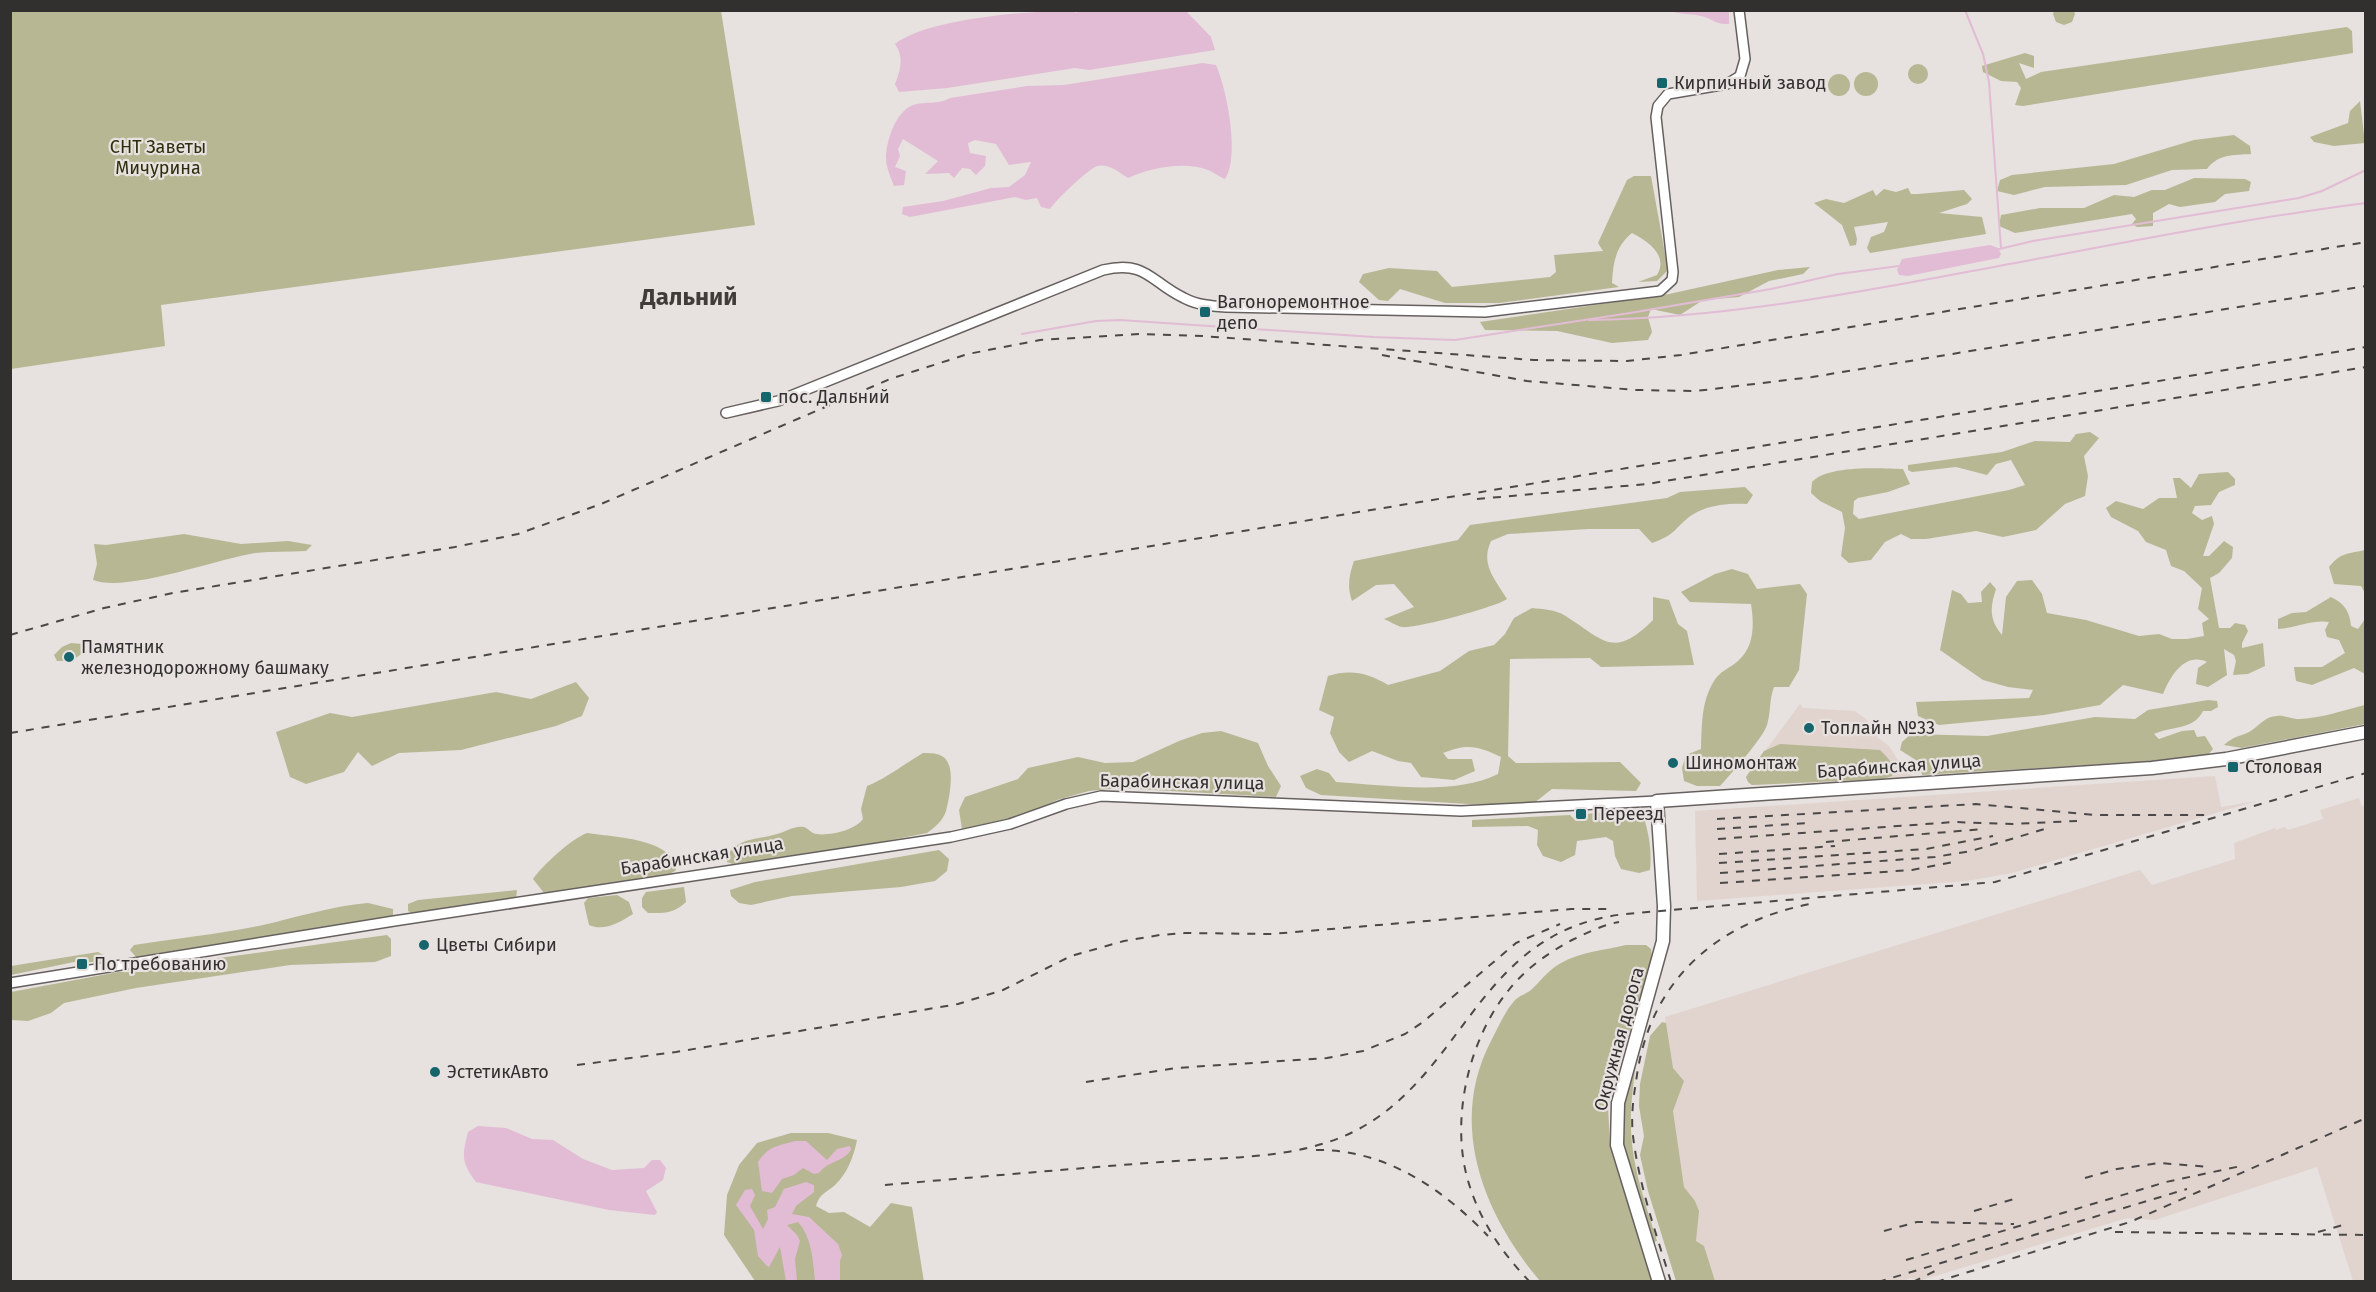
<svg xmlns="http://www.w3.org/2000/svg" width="2376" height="1292" font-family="'Fira Sans',sans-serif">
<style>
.built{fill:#e1d4ce}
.green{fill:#b7b794}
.water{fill:#e2bcd5}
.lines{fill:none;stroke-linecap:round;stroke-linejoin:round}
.stream{stroke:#e2bcd5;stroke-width:2}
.minor-casing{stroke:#66615f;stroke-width:12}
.major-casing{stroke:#66615f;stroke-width:15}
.minor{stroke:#fff;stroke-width:9}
.major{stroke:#fff;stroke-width:12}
.rail{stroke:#4b4947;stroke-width:2;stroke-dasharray:8 8;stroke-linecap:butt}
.poi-dot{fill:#17656c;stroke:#e7e1df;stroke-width:2}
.labels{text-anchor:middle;stroke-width:4.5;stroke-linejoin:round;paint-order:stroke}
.poi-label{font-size:18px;fill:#32302f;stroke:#e7e1df;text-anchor:start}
.park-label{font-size:18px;fill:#2e2d0c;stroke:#e7e1df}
.street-label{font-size:18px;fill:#32302f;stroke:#e7e1df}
.district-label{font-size:24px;font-weight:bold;fill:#413c3a;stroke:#e7e1df}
</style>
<rect width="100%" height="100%" fill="#e7e1df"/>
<g class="built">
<polygon points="1800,704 1803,708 1855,711 1867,720 1878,738 1889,746 1905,771 1915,778 1752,785 1748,782 1746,777"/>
<polygon points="2215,776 2221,807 2257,801 2012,873 1967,881 1697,901 1695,811"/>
<polygon points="2359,798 2361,806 2366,805 2365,1281 2353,1281 2317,1167 2155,1220 2127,1218 1919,1281 1910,1278 1901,1282 1687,1281 1665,1017 2140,870 2152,885 2235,859 2234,843 2275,828 2276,830 2285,827 2288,830 2323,819 2320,810"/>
</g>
<g class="green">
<polygon points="11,11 721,11 755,225 161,305 165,346 11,369"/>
<polygon points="2054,11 2074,11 2075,14 2072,22 2064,25 2056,22 2053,14"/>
<polygon points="2347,27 2352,31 2353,53 2023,106 2015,105 2021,88 2017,82 2001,81 1983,72 1982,66 2025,53 2034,56 2034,68 2019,63 2026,79 2041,72"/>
<circle cx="1918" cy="74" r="10"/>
<circle cx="1866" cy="84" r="12"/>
<circle cx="1839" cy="85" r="11"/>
<polygon points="2360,101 2365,143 2334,146 2314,142 2310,137 2348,123 2350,111"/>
<path d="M 2234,135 L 2250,146 L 2251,154 C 2233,155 2218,154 2207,169 L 2172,170 L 2126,185 L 2045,187 L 2014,195 L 1997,191 L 2000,180 L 2012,175 L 2114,164 L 2194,140 Z"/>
<path d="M 1634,176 L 1651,176 L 1668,270 L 1657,281 L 1638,282 L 1657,275 C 1669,255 1647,241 1632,233 C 1616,246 1613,262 1612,283 L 1619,287 L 1499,303 L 1445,303 L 1400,289 L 1388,301 L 1379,300 L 1359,282 L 1363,274 L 1389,268 L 1437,271 L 1452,287 L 1550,277 L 1556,272 L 1554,255 L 1603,251 L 1598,243 L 1627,180 Z"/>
<polygon points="2194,178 2245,179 2251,182 2249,191 2225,194 2215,202 2180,207 2169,204 2153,213 2153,226 2137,227 2132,224 2136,219 2132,214 2015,233 1999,226 2001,215 2040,208 2084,208 2114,195 2134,197 2152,190 2165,190"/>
<polygon points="1908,188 1911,194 1918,194 1964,190 1972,199 1967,204 1939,213 1982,217 1986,234 1870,253 1867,248 1871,237 1884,232 1888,222 1854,227 1857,239 1856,245 1850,246 1842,225 1814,203 1826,199 1844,203 1873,190 1876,196 1884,189 1896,192"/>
<polygon points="1810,267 1803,274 1769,281 1739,297 1703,300 1680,315 1651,309 1648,317 1652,332 1648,340 1612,343 1557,331 1485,330 1480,322 1669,294 1778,270"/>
<path d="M 2090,432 L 2099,438 L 2084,456 L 2088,476 L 2085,496 L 2065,504 L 2036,530 L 2003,537 L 1976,531 L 1926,539 L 1911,539 L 1901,534 L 1885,542 L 1871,560 L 1849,563 L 1841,556 L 1845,528 L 1842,512 L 1820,501 L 1811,493 L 1812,482 C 1827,465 1880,468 1903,469 L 1910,484 L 1888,492 L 1858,498 L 1854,501 L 1853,514 L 1859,519 L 2009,490 L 2025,485 L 2011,460 L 1996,464 L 1987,475 L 1956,467 L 1912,472 L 1908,470 L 1908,465 L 2002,452 L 2035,441 L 2070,442 L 2076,434 Z"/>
<path d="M 2228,472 L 2235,479 L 2235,485 L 2219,492 L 2211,505 L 2195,506 L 2192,513 L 2202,520 L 2212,516 L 2214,524 L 2203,556 L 2209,556 L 2224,541 L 2233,547 L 2232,558 L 2219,573 L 2210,578 L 2219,628 L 2230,628 L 2235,623 L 2245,625 L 2248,631 L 2242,643 L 2242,648 L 2263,643 L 2265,666 L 2248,674 L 2233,675 L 2236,661 L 2234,655 L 2224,649 L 2227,675 L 2208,687 L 2196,684 L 2198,668 L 2207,662 C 2185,652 2171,675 2163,694 L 2123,685 L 2100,705 L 2044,715 L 1939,725 L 1918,716 L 1916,702 L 2029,698 L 2033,690 L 2008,687 L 1983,680 L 1940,650 L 1952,590 L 1961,594 L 1968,603 L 1982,602 L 1981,592 L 1990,582 L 1996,589 C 1990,607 1989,620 2002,635 L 2006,597 L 2017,581 L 2032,580 L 2042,594 L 2047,613 L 2086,620 L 2139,636 L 2159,634 L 2172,639 L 2187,639 L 2204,636 L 2202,623 L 2209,619 L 2198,609 L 2202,588 L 2184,571 L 2171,566 L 2166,550 L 2146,542 L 2138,531 L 2111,517 L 2106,508 L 2116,501 L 2143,509 L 2159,498 L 2177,498 L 2173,478 L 2180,478 L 2191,488 L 2199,474 Z"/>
<path d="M 1745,487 L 1753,495 L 1747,504 C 1728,503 1705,505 1689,517 C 1671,532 1676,534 1652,543 L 1639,529 L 1588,529 L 1508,534 L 1491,541 C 1480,565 1495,579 1507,599 C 1496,607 1415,629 1402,627 C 1396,626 1390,621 1384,619 L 1414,607 L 1394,584 L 1376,585 L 1352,601 C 1347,587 1349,575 1354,561 L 1458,540 L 1470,525 L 1667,498 L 1680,492 Z"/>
<path d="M 184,534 L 241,544 L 288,541 L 312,545 L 306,551 C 289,552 272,551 255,553 C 217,559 126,593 93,580 L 97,564 L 94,544 L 106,545 Z"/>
<path d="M 2365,550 L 2365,593 L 2361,586 L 2334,584 L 2329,567 C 2341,552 2348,554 2365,550 Z"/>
<path d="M 1732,569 L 1748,574 L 1757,589 L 1800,584 L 1807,594 L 1799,670 L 1789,687 L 1774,687 C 1769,700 1771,712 1767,725 C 1763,738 1730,775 1720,786 L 1697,786 L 1684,781 L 1682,768 L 1686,755 L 1701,749 C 1702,725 1701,702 1714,681 C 1720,671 1730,668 1738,661 C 1755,646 1754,623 1751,604 L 1690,602 L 1681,592 L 1715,574 Z"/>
<path d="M 1653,597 L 1669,600 L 1678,624 L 1687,631 L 1694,665 L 1601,667 L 1590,658 L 1510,659 L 1508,756 L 1516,763 L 1620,762 L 1641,783 L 1636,791 L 1552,789 L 1534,803 L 1485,805 L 1321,795 L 1306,788 L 1300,776 L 1317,769 L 1329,773 L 1336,782 C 1385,785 1455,796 1498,774 L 1501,757 C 1478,746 1468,743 1443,753 L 1448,759 L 1472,759 L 1475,771 L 1454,780 L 1421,777 L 1411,763 L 1398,761 L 1372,751 L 1349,762 L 1339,752 L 1330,733 L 1334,717 L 1319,710 L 1328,676 C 1351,669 1368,673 1388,685 L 1440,671 L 1469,651 L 1494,645 L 1505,634 L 1514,618 L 1532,608 C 1542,609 1556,610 1564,615 C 1604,640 1613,660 1653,620 Z"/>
<path d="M 2331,597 C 2344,603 2350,612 2351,626 L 2358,629 L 2365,619 L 2365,674 L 2354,668 L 2312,685 L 2296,681 L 2294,667 L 2322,667 L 2345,653 L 2339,640 L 2327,637 L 2325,630 L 2329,622 C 2313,619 2295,628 2278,629 L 2278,619 L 2292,613 L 2306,612 Z"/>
<polygon points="71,643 82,644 84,652 73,660 72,650 65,652 70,661 57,661 54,655 62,647"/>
<polygon points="576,682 589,698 582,716 556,726 461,750 399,753 372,766 358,752 344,772 306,784 290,777 276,732 330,713 352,717 496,692 531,699"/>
<path d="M 2208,700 L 2217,701 L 2218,707 L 2211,711 L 2203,711 C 2194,730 2171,726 2154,734 L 2159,739 L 2182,731 L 2194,730 L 2197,737 L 2205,736 L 2213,749 L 2205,758 L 1922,775 L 1919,762 L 1900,750 L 1902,742 L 1911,734 L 1987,736 L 2095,717 L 2135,719 L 2148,710 Z"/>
<path d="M 2365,705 L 2365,724 L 2242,748 L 2224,745 C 2234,736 2238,737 2249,732 C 2258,727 2265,716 2277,716 C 2285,715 2293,720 2300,719 C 2323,718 2344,710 2365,705 Z"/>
<polygon points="1221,731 1258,743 1268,766 1281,786 1276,797 1119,788 1089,791 1057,800 1029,814 962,829 959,810 965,797 1018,779 1028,768 1078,757 1105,763 1133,762 1179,741 1202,733"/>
<path d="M 1780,744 L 1880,750 C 1887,757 1897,766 1892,776 L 1883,779 L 1752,785 L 1748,782 L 1746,777 L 1764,751 Z"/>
<path d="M 923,753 C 932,753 944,753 948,763 C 954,773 949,800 946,811 C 943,821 935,827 927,833 L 829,852 L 733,864 L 727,862 L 727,856 C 739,837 758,840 777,834 C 785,832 795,825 804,827 C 809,829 811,833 816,834 C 831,836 855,830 863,819 L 861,809 L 867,786 C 887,778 904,764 923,753 Z"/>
<path d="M 1629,810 L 1643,815 C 1649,834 1652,850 1650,870 L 1639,873 L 1621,869 L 1615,856 L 1613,841 L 1606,837 L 1577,841 L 1575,855 L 1561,862 L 1543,856 L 1537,845 L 1538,830 L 1528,826 L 1472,827 L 1472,820 L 1570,815 L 1576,821 L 1585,814 Z"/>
<path d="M 587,833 C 612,837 674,838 676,870 L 669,875 L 553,894 L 544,893 L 533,879 C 543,865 571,839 587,833 Z"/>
<polygon points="939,850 949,859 947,871 935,881 901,887 792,896 751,905 739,903 731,896 730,890 755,882"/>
<path d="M 684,887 L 686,902 C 673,914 665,913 648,913 L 642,907 L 642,898 L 646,892 Z"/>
<polygon points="517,890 516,898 414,914 408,911 408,904 418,900"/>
<path d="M 617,895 L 629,902 L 633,914 C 620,922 604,932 589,925 L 584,903 L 588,898 Z"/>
<path d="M 368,903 L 393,909 L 393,918 L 136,957 L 130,950 L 134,945 C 177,938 221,934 263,925 C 298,917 332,906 368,903 Z"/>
<polygon points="387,935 391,939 391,956 375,962 290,965 136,988 64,1003 51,1013 28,1021 11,1020 11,992 118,972 145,972 160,966"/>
<path d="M 1626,945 L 1646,945 L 1651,949 L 1653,965 L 1624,1047 L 1608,1106 L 1610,1147 L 1653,1281 L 1540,1281 C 1483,1214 1447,1123 1492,1039 C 1499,1026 1505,1011 1515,1000 C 1520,995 1526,994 1531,990 C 1541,981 1548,970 1561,963 C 1580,952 1605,950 1626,945 Z"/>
<polygon points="98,952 105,956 103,962 74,962 11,975 11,966"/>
<polygon points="1662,1022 1666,1023 1673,1068 1684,1081 1673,1111 1684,1187 1695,1201 1699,1211 1696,1241 1704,1246 1715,1281 1676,1281 1648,1191 1640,1155 1644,1136 1639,1106 1640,1084 1650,1036"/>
<path d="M 1637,1055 C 1634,1080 1630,1104 1631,1129 C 1632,1167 1646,1205 1657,1241 L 1651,1243 L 1623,1143 L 1623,1107 Z"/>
<path d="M 791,1133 L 828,1133 L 857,1140 C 854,1156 847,1174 835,1185 C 826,1193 820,1193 816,1206 L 829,1213 L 844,1212 L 870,1227 L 891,1203 L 912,1207 L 924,1282 L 755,1281 L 724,1235 L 727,1195 L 739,1165 L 757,1143 Z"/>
</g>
<g class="water">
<path d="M 1079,10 L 1186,11 L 1211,37 L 1215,50 L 1089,70 L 1075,68 L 947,88 L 899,92 L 895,84 C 901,69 904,57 895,44 C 926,19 1032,10 1073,11 L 1076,13 Z"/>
<path d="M 1671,11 L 1729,11 L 1729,24 C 1714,25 1713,18 1701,16 C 1690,13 1681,15 1671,11 Z"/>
<path d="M 1203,63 L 1216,65 C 1227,90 1240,156 1225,179 C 1219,177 1214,172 1208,170 C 1184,161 1150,168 1128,178 C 1119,172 1108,163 1097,166 C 1087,170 1056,200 1050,209 L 1041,207 L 1037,198 L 1026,200 L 1015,197 L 910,217 L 902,214 L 903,207 L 943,201 L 991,188 L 1009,187 L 1025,175 L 1031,162 L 1009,165 L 996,144 L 975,140 L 968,143 L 970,153 L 986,156 L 985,166 L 976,175 L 970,169 L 962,168 L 954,178 L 949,173 L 925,174 L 938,161 L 903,139 L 898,149 L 900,156 L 895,167 L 906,171 L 904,185 L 894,186 C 891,178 886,167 886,158 C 886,141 896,111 913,105 C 927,101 937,105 950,98 L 1027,86 L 1064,85 Z"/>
<polygon points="1990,245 1998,248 2001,254 1999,258 1908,276 1899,275 1897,270 1902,259"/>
<path d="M 478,1126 L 506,1128 L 532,1139 L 553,1140 L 583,1159 L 612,1170 L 644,1168 L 652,1160 L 660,1160 L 666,1168 L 663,1180 L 646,1191 L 657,1212 L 655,1215 L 609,1210 L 476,1182 C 461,1162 462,1156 468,1132 Z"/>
<path d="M 795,1141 L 806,1141 L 827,1160 L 837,1149 L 850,1146 L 851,1150 C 842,1163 829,1160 819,1173 L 814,1174 L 803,1168 L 794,1175 L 782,1179 L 772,1193 L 762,1191 L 758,1162 C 768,1146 778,1146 795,1141 Z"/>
<path d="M 806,1182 L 814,1185 L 814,1192 L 796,1206 L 792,1214 L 809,1217 L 838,1244 L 842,1255 L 840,1261 L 840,1281 L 815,1281 C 813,1262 812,1237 798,1222 L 787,1225 L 797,1235 L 800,1241 L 795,1259 L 797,1281 L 786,1281 L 780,1247 L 769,1267 L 767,1266 L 758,1256 L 754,1230 L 736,1205 L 745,1190 L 752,1189 L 755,1195 L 750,1206 L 763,1229 L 768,1219 L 767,1210 L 775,1207 L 784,1189 Z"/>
</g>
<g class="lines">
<g class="stream">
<polyline points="1965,10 1983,54 1989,82 2001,248"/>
<polyline points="1995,250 2033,241 2299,198 2322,191 2366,170"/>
<path d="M 1589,320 C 1719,318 1845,295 1972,271 C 2103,247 2233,220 2366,203"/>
<polyline points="1022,334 1096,321 1120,320 1373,337 1455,340 1630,313 1771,289 1838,274 1899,266"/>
</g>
<g class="minor-casing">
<g id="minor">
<path d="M 726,413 L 778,401 L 1103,270 C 1147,260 1150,282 1184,298 C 1197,305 1211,306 1226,307 L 1485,312 L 1660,291 L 1672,280 L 1673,272 L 1656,117 L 1658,106 L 1668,94 L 1727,84 L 1740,76 L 1745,59 L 1739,10"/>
<polyline points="10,983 394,921 951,837 1010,824 1066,804 1101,796 1461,811 1657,801"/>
</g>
</g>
<g class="major-casing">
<polyline id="major" points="1659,1282 1617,1145 1618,1103 1663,941 1664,906 1657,801 2152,768 2226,759 2366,732"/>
</g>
<use href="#minor" class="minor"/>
<use href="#major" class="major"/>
<g class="rail">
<polyline points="1382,355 1527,381 1636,390 1696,391 1812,377 2366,286"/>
<polyline points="1477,499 1647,484 2366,367"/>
<polyline points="10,635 104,608 173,593 455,547 518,534 601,504 890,379 968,354 1040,340 1141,334 1202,336 1534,360 1627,361 1681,355 2366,242"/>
<polyline points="10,733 2366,347"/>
<polyline points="1717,819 1976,804 2096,815 2205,815"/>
<polyline points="1717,829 1809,823"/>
<polyline points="1718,839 1954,822 2013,824 2077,821"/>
<polyline points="1826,842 1984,829"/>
<polyline points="1719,854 1835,846"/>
<polyline points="1719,863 1926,849 1993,836"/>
<polyline points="1720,873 1935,857 1971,851 2048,828"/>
<polyline points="1720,883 1912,870 1953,862"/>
<polyline points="577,1065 676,1052 958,1004 1003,990 1071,956 1124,941 1160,935 1185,933 1271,934 1571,909 1613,909"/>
<polyline points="1086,1082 1176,1068 1327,1058 1363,1051 1405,1034 1423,1022 1516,943 1560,924"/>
<path d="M 1316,1150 C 1384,1149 1442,1188 1488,1236"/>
<polyline points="2085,1178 2117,1169 2159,1163 2210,1167"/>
<path d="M 885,1185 C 977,1177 1069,1169 1161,1162 C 1224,1157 1296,1160 1353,1132 C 1467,1075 1476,931 1625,914 L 1995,882 L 2366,773"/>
<polyline points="1974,1211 2014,1199"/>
<polyline points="1884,1231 1917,1222 2014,1224"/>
<polyline points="2115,1232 2366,1235"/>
<polyline points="2318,1232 2343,1225"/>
<polyline points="1906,1260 2166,1182 2241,1166"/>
<path d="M 1530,1282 C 1501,1252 1478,1218 1467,1177 C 1451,1117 1469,1039 1508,991 C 1525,969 1548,953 1572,940 C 1587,933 1602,925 1619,922"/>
<path d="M 1671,1282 C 1656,1233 1639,1186 1633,1136 C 1631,1118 1633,1099 1636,1082 C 1648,983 1714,923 1810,904"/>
<polyline points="1878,1282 2187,1189"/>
<polyline points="1913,1282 1935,1271"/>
<polyline points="1936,1282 2130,1222 2366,1118"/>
</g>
</g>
<g class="poi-dot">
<rect x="1656" y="77" width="12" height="12" rx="3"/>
<rect x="1199" y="306" width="12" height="12" rx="3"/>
<rect x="760" y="391" width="12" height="12" rx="3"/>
<circle cx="69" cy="657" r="6"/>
<circle cx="1809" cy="728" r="6"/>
<circle cx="1673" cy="763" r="6"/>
<rect x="2227" y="761" width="12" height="12" rx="3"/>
<rect x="1575" y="808" width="12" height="12" rx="3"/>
<circle cx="424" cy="945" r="6"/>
<rect x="76" y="958" width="12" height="12" rx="3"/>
<circle cx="435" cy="1072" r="6"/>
</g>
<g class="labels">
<g class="poi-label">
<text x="1674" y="89">Кирпичный завод</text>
<text x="1217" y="308">Вагоноремонтное<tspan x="1217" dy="21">депо</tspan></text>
<text x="778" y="403">пос. Дальний</text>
<text x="81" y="653">Памятник<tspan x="81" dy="21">железнодорожному башмаку</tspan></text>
<text x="1821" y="734">Топлайн №33</text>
<text x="1685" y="769">Шиномонтаж</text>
<text x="2245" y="773">Столовая</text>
<text x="1593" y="820">Переезд</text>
<text x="436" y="951">Цветы Сибири</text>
<text x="94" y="970">По требованию</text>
<text x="447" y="1078">ЭстетикАвто</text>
</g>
<g class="park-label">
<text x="158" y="153">СНТ Заветы<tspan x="158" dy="21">Мичурина</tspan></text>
</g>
<g class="street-label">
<text transform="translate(1899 766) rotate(-4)" y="6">Барабинская улица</text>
<text transform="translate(1182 782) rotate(1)" y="6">Барабинская улица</text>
<text transform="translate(702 856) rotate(-9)" y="6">Барабинская улица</text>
<text transform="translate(1619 1039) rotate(-75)" y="6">Окружная дорога</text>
</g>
<g class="district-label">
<text x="689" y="305">Дальний</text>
</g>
</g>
<rect width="2376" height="1292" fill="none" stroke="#32302f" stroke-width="24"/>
</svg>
